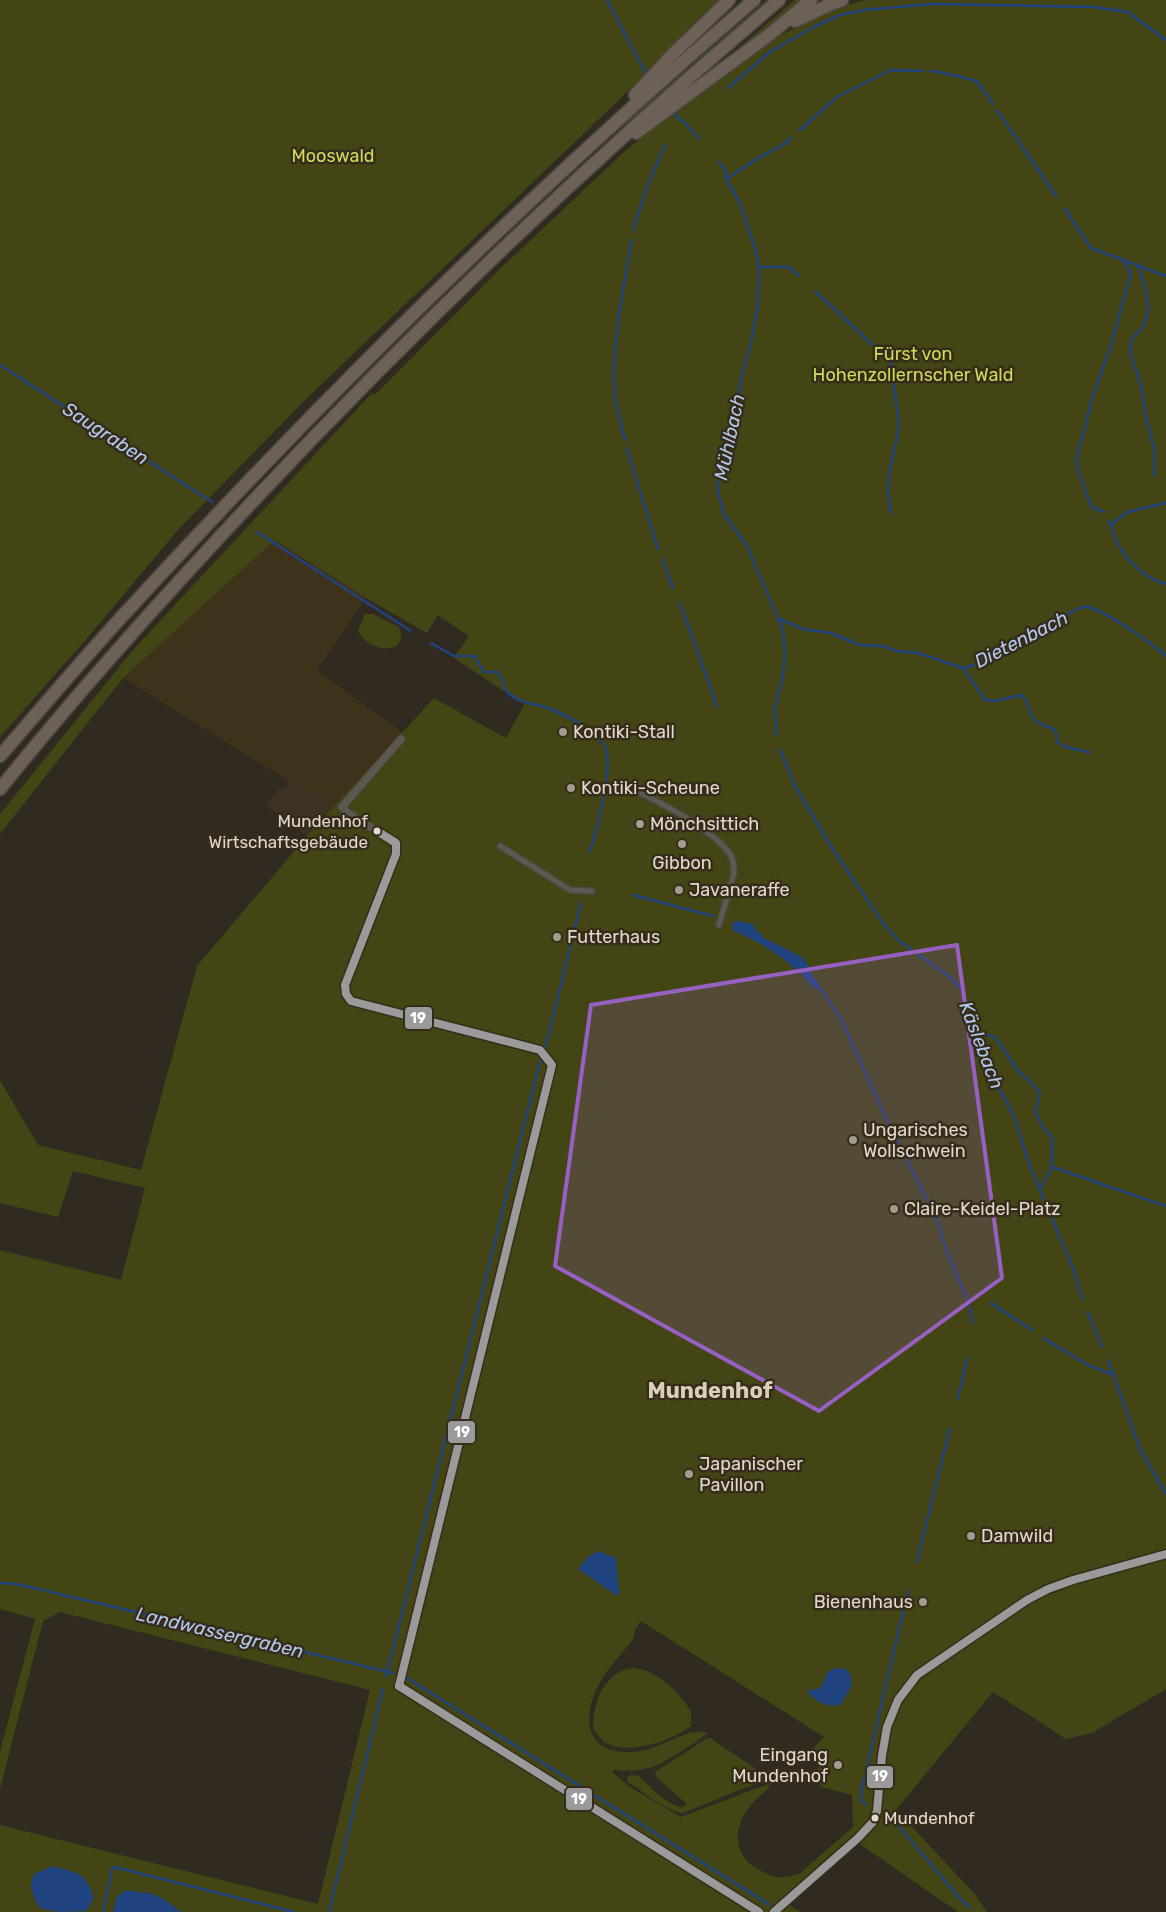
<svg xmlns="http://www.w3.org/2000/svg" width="1166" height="1912" font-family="Rubik,sans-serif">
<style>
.built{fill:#3f321b}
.education{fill:#3d3123}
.green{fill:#434614;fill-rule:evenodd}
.water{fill:#204480}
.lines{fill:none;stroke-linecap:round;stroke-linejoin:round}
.stream{stroke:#204480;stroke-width:2.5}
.pedestrian-casing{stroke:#4b463e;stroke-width:8}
.minor-casing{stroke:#4b463e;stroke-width:9}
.motorway-casing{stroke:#4b463e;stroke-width:15}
.pedestrian{stroke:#5d5951;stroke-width:5}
.minor{stroke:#5d5951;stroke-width:7}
.motorway{stroke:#6c6057;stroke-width:12}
.bus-1-casing{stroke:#362c1a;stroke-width:11}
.bus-1{stroke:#9b9a9a;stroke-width:8}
.marked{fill:#9960c4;fill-opacity:0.2;stroke:#9960c4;stroke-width:4;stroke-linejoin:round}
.poi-dot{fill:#a29c91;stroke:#362c1a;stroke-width:2}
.bus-dot{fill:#e0d9ce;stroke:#362c1a;stroke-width:2}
.labels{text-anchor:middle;stroke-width:5;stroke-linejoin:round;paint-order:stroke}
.bus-label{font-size:17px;fill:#e0d9ce;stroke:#362c1a;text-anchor:end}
.park-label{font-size:18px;fill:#d1da5a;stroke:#362c1a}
.poi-label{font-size:18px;fill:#e0d9ce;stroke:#362c1a;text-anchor:start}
.water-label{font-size:19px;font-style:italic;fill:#b1c9ef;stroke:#362c1a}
.district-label{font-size:22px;font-weight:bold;fill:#dbceb8;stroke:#362c1a}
.line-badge{stroke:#362c1a;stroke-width:2}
.badge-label{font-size:14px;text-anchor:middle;font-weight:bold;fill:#fff}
</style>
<rect width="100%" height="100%" fill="#302a20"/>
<polygon class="built" points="275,540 366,598 317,670 402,732 335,807 306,788 289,784 285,779 123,678"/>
<polygon class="education" points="289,784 306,788 335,807 307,836 265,805 279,789"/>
<g class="green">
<polygon points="0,0 719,0 646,74 305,400 177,531 89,636 0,737"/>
<polygon points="766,0 774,0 626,129 622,125"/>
<polygon points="795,0 803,0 764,32 711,71"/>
<path d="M 865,0 L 1166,0 L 1166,1689 L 1092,1733 L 1066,1739 L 993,1692 L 896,1810 L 974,1893 L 987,1912 L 958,1912 L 857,1842 L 790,1905 L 800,1912 L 181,1912 C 172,1905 160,1895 148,1893 C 141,1892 135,1892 128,1890 L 114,1904 L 113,1912 L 0,1912 L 0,1825 L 318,1904 L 370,1690 L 60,1612 L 43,1621 L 0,1789 L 0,1752 L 35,1619 L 0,1609 L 0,1250 L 121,1280 L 145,1188 L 73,1171 L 58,1217 L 0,1203 L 0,1080 L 38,1145 L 141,1170 L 197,966 L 307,836 L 434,698 L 506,738 L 525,703 L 511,694 L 510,695 L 454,658 L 469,636 L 438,615 L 427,633 L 366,598 L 275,540 L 123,678 L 0,834 L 0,814 L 133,650 L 372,393 L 375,395 L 501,268 L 625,151 L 691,100 L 779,36 L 835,8 ZM 641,1621 L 824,1737 L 804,1758 L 804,1762 L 814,1756 L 820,1763 C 816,1772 817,1778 821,1787 L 852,1795 L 853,1827 L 799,1874 C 791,1876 784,1878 776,1877 C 771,1876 765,1873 761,1871 C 738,1860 732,1838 744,1815 C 750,1804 761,1795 770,1787 L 768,1784 L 681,1817 L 630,1787 L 613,1773 L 613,1770 C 644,1773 658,1767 683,1750 C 691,1745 699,1740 706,1734 L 706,1732 C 683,1729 662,1748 640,1751 C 590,1759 578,1724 599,1684 C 608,1667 623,1653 634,1638 L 635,1629 Z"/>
<path d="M 365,614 L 373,614 L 399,627 C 411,656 367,654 358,630 Z"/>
<path d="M 633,1668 C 657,1670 678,1691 691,1711 L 691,1726 C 670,1742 614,1762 596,1733 C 592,1728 593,1720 594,1715 C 597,1693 609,1671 633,1668 Z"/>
<path d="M 710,1738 L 768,1777 L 762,1781 L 683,1813 C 666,1811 642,1791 628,1782 L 627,1778 L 630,1775 L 639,1776 C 650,1787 667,1806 683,1807 L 687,1804 L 657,1778 L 655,1772 L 706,1739 Z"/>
</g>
<g class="water">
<polygon points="738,921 753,924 755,929 762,935 762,937 802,957 808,965 813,977 820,985 821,989 814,988 801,974 782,958 758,942 732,930 733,922"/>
<polygon points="598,1551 616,1558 619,1594 617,1596 578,1569 588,1557"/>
<path d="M 832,1669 L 841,1668 L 847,1670 C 858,1682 847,1694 840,1705 C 828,1708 815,1702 808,1692 L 809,1690 C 831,1689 819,1677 832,1669 Z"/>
<path d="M 53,1866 C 78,1874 85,1871 94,1898 L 86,1911 L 58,1912 L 40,1908 C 33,1897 28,1887 34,1874 Z"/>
<path d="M 128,1890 C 135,1892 141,1892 148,1893 C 160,1895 172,1905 181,1912 L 113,1912 C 116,1901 115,1894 128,1890 Z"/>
</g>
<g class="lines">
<g class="stream">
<polyline points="607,0 646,74"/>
<polyline points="930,71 939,72 977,81 993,104"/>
<polyline points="728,88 771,51 814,27 840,15 864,10 931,4 1093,7 1128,12 1166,40"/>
<polyline points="997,110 1056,196"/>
<polyline points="674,114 686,124 699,139"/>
<polyline points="799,131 837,97 891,70 923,71"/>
<polyline points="719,162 725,169 726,179 740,203 756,251 759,267 758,305 751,343 741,379 737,405 718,470 718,492 724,514 747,546 783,630 785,655 783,675 775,707 776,735"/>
<polyline points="726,179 758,158 783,145 791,138"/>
<polyline points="1065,209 1091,248 1166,276"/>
<polyline points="633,230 648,185 665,145"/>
<polyline points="1138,264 1147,296 1148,312 1143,327 1132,339 1130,352 1141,385 1146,418 1155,452 1154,476"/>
<polyline points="759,267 789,267 799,276"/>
<polyline points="815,291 891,362 898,417 898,433 889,473 888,495 891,513"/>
<polyline points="0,365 212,502"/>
<path d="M 625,440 C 622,426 616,410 615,395 C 611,343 623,291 632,240"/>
<polyline points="627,449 658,549"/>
<polyline points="1104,512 1092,507 1086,494 1076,461 1094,392 1110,348 1131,273 1122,259"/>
<path d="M 1109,521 C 1112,527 1113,533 1116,540 C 1127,562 1143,577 1166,584"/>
<polyline points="1111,525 1127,512 1166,503"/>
<polyline points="257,532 411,631"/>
<polyline points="662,559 673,588"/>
<polyline points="680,603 717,706"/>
<path d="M 780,619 L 803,629 L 831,633 L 860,645 L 883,646 L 896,651 L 918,653 L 963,668 L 974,665 L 1079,608 C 1081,607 1085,607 1087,607 C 1103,609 1153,644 1166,656"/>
<path d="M 431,643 L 454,656 L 474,656 L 484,672 L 498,672 C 503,678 503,688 508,693 C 521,705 538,703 553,710 C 568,716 599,732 605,747 C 614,769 597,828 590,852"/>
<path d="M 963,668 L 985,700 L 994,701 L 1021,695 C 1030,703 1028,710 1034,719 C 1042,730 1058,722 1057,741 C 1065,750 1078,748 1089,753"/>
<polyline points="780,750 795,786 832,848 883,923 899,941 950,977 959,986 976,1020 993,1080 1007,1102 1014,1117 1031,1169 1073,1268 1083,1300"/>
<polyline points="633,895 713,916"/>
<polyline points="820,988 841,1019 892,1131 936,1217 946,1249 968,1302 973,1322"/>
<polyline points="982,1034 995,1037 1019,1072 1033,1084 1040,1094 1035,1111 1041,1124 1052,1138 1052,1167 1040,1189"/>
<polyline points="546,1046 581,903"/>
<polyline points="1052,1167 1166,1206"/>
<polyline points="991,1303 1032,1330"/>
<polyline points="1088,1312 1102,1347"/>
<polyline points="1043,1338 1088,1365 1114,1375"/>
<polyline points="1108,1360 1140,1449 1166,1494"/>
<polyline points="958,1398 967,1358"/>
<polyline points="917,1562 950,1428"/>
<polyline points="0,1583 16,1584 43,1590"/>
<polyline points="47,1591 393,1673"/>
<polyline points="386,1677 540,1061"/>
<polyline points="407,1678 770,1905"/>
<polyline points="866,1805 861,1801 861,1792 908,1591"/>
<polyline points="896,1823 956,1894 970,1908"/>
<polyline points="103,1912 112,1869 114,1867 294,1912"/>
<polyline points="329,1912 383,1689"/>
</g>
<g class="pedestrian-casing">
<g id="pedestrian">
<path d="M 620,783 C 651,798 710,826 730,854 C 734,860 734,866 734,873 L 719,925"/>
<polyline points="500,846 570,890 592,891"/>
</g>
</g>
<g class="minor-casing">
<g id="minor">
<polyline points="401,739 342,807 348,813 396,843 396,854 345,985 345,992 351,1001 540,1050 552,1065 399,1686 759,1912"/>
<path d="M 774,1912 C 799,1891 823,1870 846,1849 C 856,1840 870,1830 875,1818 C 879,1810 877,1797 878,1788 C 883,1743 885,1708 917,1675 L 1027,1600 L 1048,1589 L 1073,1580 L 1166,1554"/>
</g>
</g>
<g class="motorway-casing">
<g id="motorway">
<polyline points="795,21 831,4 842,0"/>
<polyline points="635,95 671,56 729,0"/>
<polyline points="636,133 769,35 811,0"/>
<path d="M 0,756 C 39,711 77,666 117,622 C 317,403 529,193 754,0"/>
<path d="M 0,789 C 69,703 142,621 216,541 C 393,349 580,169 779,0"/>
</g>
</g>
<use href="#pedestrian" class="pedestrian"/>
<use href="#minor" class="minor"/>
<use href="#motorway" class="motorway"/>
<g class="bus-1-casing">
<g id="bus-1">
<polyline points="377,831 396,843 396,854 345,985 346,994 351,1001 540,1050 552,1065 399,1686"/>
<polyline points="399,1686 759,1912"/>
<polyline points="774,1912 858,1838 873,1822 877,1811 882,1756 887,1727 898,1700 917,1675 1027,1600 1048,1589 1073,1580 1166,1554"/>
</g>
</g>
<use href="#bus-1" class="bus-1"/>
</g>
<path class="marked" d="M 957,945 L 1002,1278 L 819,1411 L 555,1266 L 591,1005 Z"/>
<g class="poi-dot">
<circle cx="563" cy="732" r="5"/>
<circle cx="571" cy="788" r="5"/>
<circle cx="640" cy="824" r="5"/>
<circle cx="682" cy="844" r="5"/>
<circle cx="679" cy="890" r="5"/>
<circle cx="557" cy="937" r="5"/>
<circle cx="853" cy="1140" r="5"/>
<circle cx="894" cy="1209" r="5"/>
<circle cx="689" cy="1474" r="5"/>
<circle cx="971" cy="1536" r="5"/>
<circle cx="923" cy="1602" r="5"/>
<circle cx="838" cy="1765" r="5"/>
</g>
<g class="bus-dot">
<circle cx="377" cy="831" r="4.5"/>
<circle cx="875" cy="1818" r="4.5"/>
</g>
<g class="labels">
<g class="bus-label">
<text x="368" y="827">Mundenhof<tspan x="368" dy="21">Wirtschaftsgebäude</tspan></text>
<text x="884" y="1824" text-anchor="start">Mundenhof</text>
</g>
<g class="park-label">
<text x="333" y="162">Mooswald</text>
<text x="913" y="360">Fürst von<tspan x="913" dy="21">Hohenzollernscher Wald</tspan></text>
</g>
<g class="poi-label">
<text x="573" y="738">Kontiki-Stall</text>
<text x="581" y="794">Kontiki-Scheune</text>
<text x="650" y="830">Mönchsittich</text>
<text x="682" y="869" text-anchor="middle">Gibbon</text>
<text x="689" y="896">Javaneraffe</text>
<text x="567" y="943">Futterhaus</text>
<text x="863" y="1136">Ungarisches<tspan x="863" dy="21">Wollschwein</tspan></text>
<text x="904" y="1215">Claire-Keidel-Platz</text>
<text x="699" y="1470">Japanischer<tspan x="699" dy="21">Pavillon</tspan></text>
<text x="981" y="1542">Damwild</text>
<text x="913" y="1608" text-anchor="end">Bienenhaus</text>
<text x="828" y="1761" text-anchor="end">Eingang<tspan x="828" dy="21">Mundenhof</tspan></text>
</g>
<g class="water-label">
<text transform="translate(106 433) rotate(33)" y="7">Saugraben</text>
<text transform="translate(729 437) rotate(-78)" y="7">Mühlbach</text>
<text transform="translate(1021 639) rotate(-27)" y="7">Dietenbach</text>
<text transform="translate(982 1045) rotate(69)" y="7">Käslebach</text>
<text transform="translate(220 1632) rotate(13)" y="7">Landwassergraben</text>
</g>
<g class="district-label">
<text x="710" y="1398">Mundenhof</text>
</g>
</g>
<g class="line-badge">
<rect x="404" y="1006" width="29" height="24" rx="5" fill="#9b9a9a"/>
<rect x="447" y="1420" width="29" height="24" rx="5" fill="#9b9a9a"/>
<rect x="866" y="1765" width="28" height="24" rx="5" fill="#9b9a9a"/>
<rect x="565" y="1787" width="28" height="24" rx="5" fill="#9b9a9a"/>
</g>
<g class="badge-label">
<text x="418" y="1023">19</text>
<text x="462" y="1437">19</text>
<text x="880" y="1781">19</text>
<text x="579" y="1804">19</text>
</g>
</svg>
